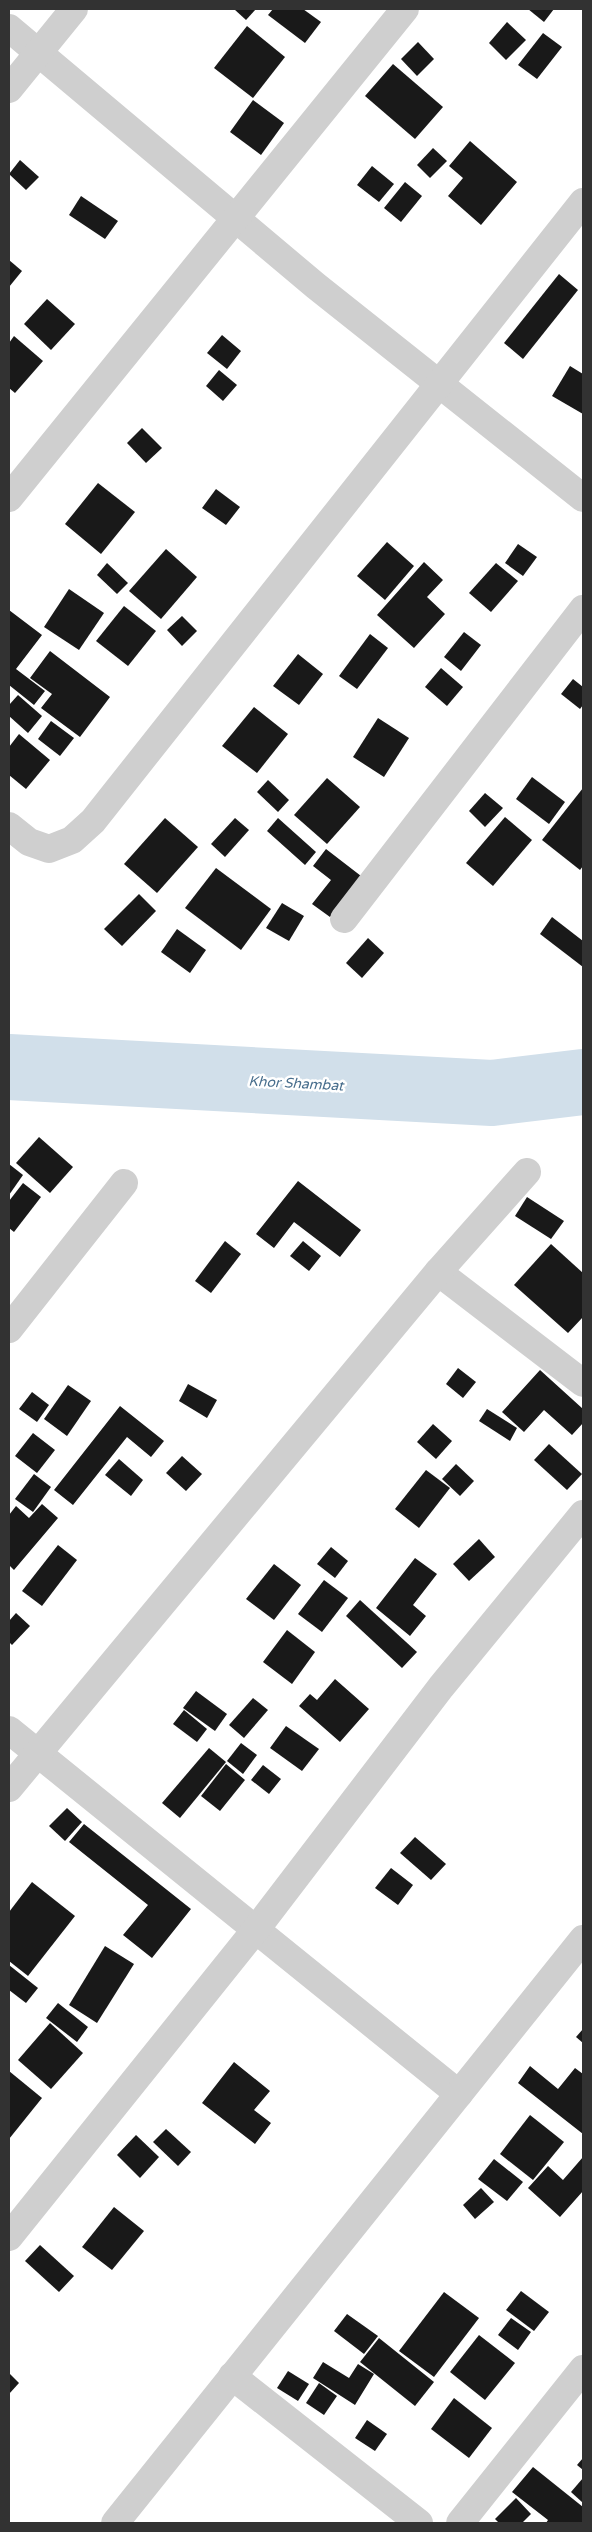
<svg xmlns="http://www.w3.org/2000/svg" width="592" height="2532" font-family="'Varela Round',sans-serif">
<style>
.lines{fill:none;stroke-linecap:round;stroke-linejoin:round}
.river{stroke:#d1dfea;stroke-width:66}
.building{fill:#191919}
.street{stroke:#cfcfcf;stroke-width:28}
.labels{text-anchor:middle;stroke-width:5;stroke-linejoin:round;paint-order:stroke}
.water-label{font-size:14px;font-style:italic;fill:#486e8d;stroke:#fff}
</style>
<rect width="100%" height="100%" fill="#fff"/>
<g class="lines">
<polyline class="river" points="9,1067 492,1093 583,1082"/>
</g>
<g class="building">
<polygon points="234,9 256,9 246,20"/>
<polygon points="273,9 303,9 321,22 305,43 268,15"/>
<polygon points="528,9 554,9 544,22"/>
<polygon points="507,22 526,40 506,60 489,43"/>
<polygon points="247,26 285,57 253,98 214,68"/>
<polygon points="543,33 562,47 537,79 518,65"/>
<polygon points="418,42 434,59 417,76 401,59"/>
<polygon points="393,64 443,107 415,139 365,96"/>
<polygon points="253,100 284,123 261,155 230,132"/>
<polygon points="470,141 517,182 481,225 448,196 463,178 449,166"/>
<polygon points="433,148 447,161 430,178 417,165"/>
<polygon points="20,160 39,177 26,190 9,174"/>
<polygon points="372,166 394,184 379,202 357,185"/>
<polygon points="405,182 422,196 401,222 384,208"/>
<polygon points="81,196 118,221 105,239 69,215"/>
<polygon points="9,260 22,271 9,287"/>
<polygon points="559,274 578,290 523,359 504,343"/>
<polygon points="47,299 75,324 51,350 24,324"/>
<polygon points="222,335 241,351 227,369 207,353"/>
<polygon points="14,336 43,361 15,393 9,388 9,343"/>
<polygon points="570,366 583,374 583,414 552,396"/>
<polygon points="219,370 237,385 223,401 206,386"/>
<polygon points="142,428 162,448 146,463 127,443"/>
<polygon points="98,483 135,512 101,554 65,524"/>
<polygon points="216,489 240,507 226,525 202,508"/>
<polygon points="387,542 414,566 385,600 357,576"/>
<polygon points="518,544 537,557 523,576 505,563"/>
<polygon points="166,549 197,577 161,619 129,591"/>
<polygon points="424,562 443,580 427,597 445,614 414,648 377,615"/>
<polygon points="107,563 128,583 117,594 97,575"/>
<polygon points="496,563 518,581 491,612 469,593"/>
<polygon points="69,589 104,613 79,650 44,627"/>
<polygon points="124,606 156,631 128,666 96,641"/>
<polygon points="9,610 42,635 16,669 45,691 34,705 9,685"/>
<polygon points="182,616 197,631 182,646 167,630"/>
<polygon points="464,632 481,645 461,671 444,657"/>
<polygon points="370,634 388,648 357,689 339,676"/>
<polygon points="50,651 110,697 80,737 41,708 52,694 30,678"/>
<polygon points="298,654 323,674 299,705 273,686"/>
<polygon points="441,668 463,687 447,706 425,687"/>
<polygon points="573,679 583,687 583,705 580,709 561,694"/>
<polygon points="18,695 42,716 28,733 9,716 9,705"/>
<polygon points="254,707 288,734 257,773 222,746"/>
<polygon points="378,718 409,738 384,777 353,757"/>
<polygon points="51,721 74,738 60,756 38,739"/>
<polygon points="19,734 50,760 26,789 9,775 9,747"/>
<polygon points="532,777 565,802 549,824 516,799"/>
<polygon points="327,778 360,807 327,844 294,815"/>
<polygon points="268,780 289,800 278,812 257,792"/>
<polygon points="583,788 583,866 580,870 542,840"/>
<polygon points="485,793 503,808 485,827 469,811"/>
<polygon points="505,817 532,840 493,886 466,863"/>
<polygon points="165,818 198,847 157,893 124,864"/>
<polygon points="235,818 249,830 225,857 211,844"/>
<polygon points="278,818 316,852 305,865 267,831"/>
<polygon points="326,849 361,876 330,917 312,904 331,880 313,866"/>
<polygon points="216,868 271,909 241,950 185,908"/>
<polygon points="139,894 156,911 122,946 104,929"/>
<polygon points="282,903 304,916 289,941 266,928"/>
<polygon points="552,917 583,941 583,967 540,934"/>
<polygon points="177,929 206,950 190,973 161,952"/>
<polygon points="368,938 384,953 362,978 346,963"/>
<polygon points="39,1137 73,1167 50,1193 16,1163"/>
<polygon points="9,1164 23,1175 9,1195"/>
<polygon points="298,1181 361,1230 340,1257 294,1222 274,1248 256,1234"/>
<polygon points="23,1183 41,1197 14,1232 9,1228 9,1201"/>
<polygon points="527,1197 564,1221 551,1239 515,1216"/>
<polygon points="225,1241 241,1254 211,1293 195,1281"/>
<polygon points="303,1241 321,1256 309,1271 290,1256"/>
<polygon points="551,1244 583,1273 583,1317 568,1333 514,1285"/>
<polygon points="458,1368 476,1382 463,1398 446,1384"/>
<polygon points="540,1370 583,1409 583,1423 572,1435 544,1410 524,1432 502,1412"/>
<polygon points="188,1384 217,1400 207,1418 179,1401"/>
<polygon points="68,1385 91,1401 67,1436 44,1419"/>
<polygon points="32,1392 49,1405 37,1422 19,1409"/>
<polygon points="120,1406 164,1441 151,1457 127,1437 73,1505 54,1490"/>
<polygon points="487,1409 517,1428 510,1441 479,1421"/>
<polygon points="433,1424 452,1441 436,1459 417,1442"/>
<polygon points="33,1433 55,1450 37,1473 15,1456"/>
<polygon points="549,1444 582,1474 567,1490 534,1460"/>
<polygon points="182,1456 202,1474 186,1491 166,1473"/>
<polygon points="119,1459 143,1480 131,1496 105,1475"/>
<polygon points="456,1464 474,1481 460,1496 442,1479"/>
<polygon points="426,1470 450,1488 419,1528 395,1509"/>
<polygon points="34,1474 51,1487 33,1512 15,1499"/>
<polygon points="42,1504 58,1518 14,1570 9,1565 9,1515 16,1506 29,1518"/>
<polygon points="479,1539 495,1557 469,1581 453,1564"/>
<polygon points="58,1545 77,1560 42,1606 22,1591"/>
<polygon points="331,1547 348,1561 335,1578 317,1564"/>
<polygon points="415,1558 437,1574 413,1605 426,1616 410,1636 376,1608"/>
<polygon points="274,1564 301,1585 274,1620 246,1599"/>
<polygon points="324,1580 348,1598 322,1632 298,1614"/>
<polygon points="360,1600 417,1652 402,1668 346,1616"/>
<polygon points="16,1613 30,1626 12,1645 9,1642 9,1621"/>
<polygon points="287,1630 315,1652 292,1684 263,1662"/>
<polygon points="335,1679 369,1709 340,1742 299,1706 310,1694 317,1700"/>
<polygon points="196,1691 227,1714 215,1731 183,1708"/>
<polygon points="253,1698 268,1710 244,1738 229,1725"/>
<polygon points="184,1710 207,1729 197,1742 173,1724"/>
<polygon points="286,1726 319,1749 302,1771 270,1748"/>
<polygon points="241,1743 257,1755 243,1774 227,1761"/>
<polygon points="209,1748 226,1762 180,1818 162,1803"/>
<polygon points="226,1764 245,1780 220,1811 201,1796"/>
<polygon points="263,1765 281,1779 269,1794 251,1780"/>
<polygon points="67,1808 82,1822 65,1841 49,1826"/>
<polygon points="84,1824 191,1909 152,1958 123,1935 148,1905 69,1842"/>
<polygon points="415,1837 446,1864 431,1880 400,1853"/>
<polygon points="391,1868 413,1885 398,1905 375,1888"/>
<polygon points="32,1882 75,1916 28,1976 9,1961 9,1912"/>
<polygon points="105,1946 134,1964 97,2023 69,2005"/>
<polygon points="9,1965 38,1988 26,2003 9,1990"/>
<polygon points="58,2003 88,2027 77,2042 46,2018"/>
<polygon points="50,2023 83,2053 51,2089 18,2060"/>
<polygon points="583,2029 583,2043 576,2037"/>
<polygon points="234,2062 270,2091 254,2110 271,2123 255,2144 202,2103"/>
<polygon points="530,2066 558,2089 575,2068 583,2074 583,2134 518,2083"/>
<polygon points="9,2071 42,2098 9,2139"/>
<polygon points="530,2115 564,2142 533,2180 500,2154"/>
<polygon points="166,2129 191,2152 178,2166 153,2142"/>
<polygon points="136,2135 159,2157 140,2178 117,2155"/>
<polygon points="583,2157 583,2191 560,2217 528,2188 548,2166 563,2180"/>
<polygon points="494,2159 523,2182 507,2201 478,2179"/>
<polygon points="481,2188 494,2202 475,2219 463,2205"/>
<polygon points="114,2207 144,2231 112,2270 82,2247"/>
<polygon points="40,2245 74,2276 59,2292 25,2261"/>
<polygon points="521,2291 549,2312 534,2331 506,2310"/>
<polygon points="444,2292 479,2318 434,2377 399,2351"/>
<polygon points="347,2314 378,2336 364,2354 334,2331"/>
<polygon points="511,2318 531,2332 518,2350 498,2335"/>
<polygon points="479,2335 515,2363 485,2400 450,2372"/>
<polygon points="379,2338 434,2382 415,2406 360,2362"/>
<polygon points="323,2362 349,2378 358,2364 374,2374 355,2405 313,2378"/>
<polygon points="288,2371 309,2384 298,2401 277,2388"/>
<polygon points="9,2373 19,2383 9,2394"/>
<polygon points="319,2383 337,2396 324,2415 306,2403"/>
<polygon points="454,2398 492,2428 469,2458 431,2429"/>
<polygon points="367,2420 387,2434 375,2451 355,2438"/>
<polygon points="583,2458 583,2470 577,2465"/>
<polygon points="533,2467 583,2507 583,2523 546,2523 548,2520 512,2492"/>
<polygon points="583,2478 583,2503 571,2492"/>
<polygon points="516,2498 531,2514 522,2523 499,2523 495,2519"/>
</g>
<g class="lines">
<g class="street">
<polyline points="9,28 316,286 583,498"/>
<polyline points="9,89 74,9"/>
<polyline points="9,498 405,9"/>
<polyline points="9,826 29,842 49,849 72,840 93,821 583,202"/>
<polyline points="344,919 583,609"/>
<polyline points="438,1272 583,1383"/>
<polyline points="9,1329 124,1183"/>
<polyline points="9,1730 459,2094"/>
<polyline points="9,1788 438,1272 527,1172"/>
<polyline points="9,2237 257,1928 441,1687 583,1514"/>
<polyline points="232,2376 419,2523"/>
<polyline points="115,2523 583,1939"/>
<polyline points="460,2523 583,2369"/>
</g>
</g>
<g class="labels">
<g class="water-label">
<text transform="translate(296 1083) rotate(3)" y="5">Khor Shambat</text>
</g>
</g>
<rect width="592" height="2532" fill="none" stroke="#323232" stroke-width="20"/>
</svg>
